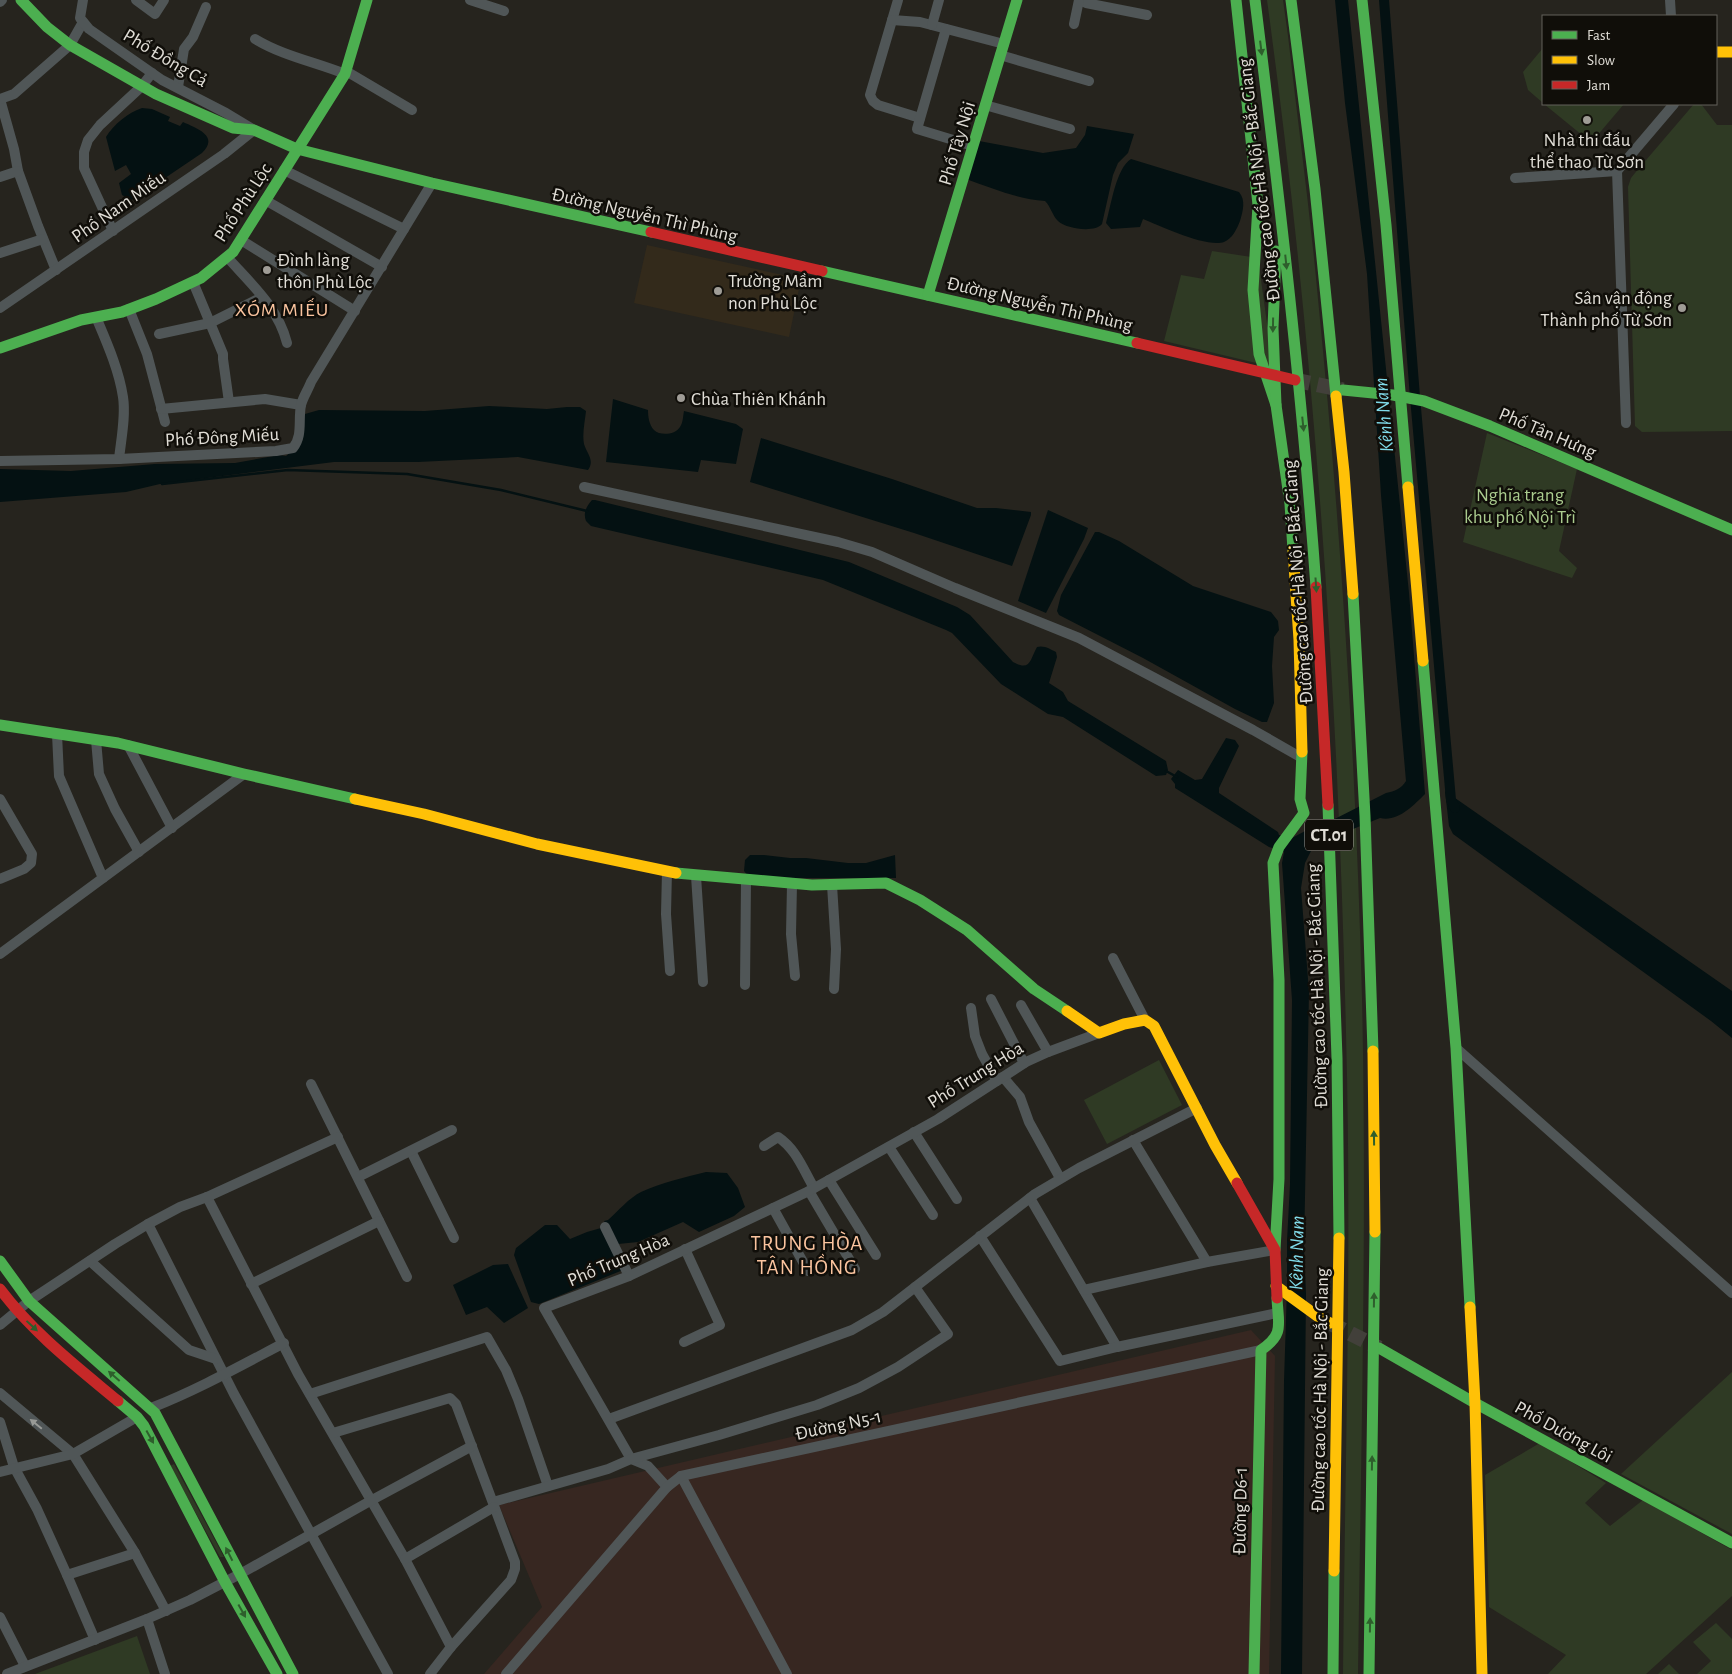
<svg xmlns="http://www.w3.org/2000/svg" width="1732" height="1674" font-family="'Alegreya Sans',sans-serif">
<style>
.industrial{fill:#372721}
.education{fill:#332a1b}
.green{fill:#2f3a24}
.water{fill:#041112}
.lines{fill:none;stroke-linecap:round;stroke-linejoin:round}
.stream{stroke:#041112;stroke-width:2.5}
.canal{stroke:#041112;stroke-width:10}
.secondary-tunnel{stroke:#42403a;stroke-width:15;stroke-dasharray:15 8;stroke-linecap:butt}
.street{stroke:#505657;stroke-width:10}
.fast{stroke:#4caf50;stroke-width:11}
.slow{stroke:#ffc107;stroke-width:11}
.jam{stroke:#c62828;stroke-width:11}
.oneway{fill:#2e5e2c}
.oneway2{fill:#989a96}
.poi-dot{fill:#9f9c96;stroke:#100e09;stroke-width:2}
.labels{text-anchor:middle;stroke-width:5;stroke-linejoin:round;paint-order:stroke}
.shield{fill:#100e09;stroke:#a29f98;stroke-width:1}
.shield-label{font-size:18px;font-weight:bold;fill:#e0ddd6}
.street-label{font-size:19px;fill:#e0ddd6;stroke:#100e09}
.poi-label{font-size:19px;fill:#e0ddd6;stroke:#100e09;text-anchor:start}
.park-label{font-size:19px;fill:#aacb8e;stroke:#100e09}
.neighbourhood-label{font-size:20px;letter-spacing:1px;fill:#fbc49f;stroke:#100e09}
.water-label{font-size:20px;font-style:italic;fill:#80dbea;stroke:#100e09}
.quarter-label{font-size:21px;letter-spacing:1px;fill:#fbc49f;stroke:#100e09}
</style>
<rect width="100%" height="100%" fill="#26241e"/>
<polygon class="industrial" points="1251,1330 1275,1356 1269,1674 484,1674 542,1607 499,1505"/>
<polygon class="education" points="647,245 801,279 789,337 634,303"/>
<g class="green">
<path d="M 1267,0 L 1283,0 L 1288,36 C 1298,124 1310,211 1318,299 C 1341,531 1356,765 1362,998 C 1367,1223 1361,1449 1358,1674 L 1343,1674 C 1345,1460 1352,1247 1346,1033 C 1338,688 1314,343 1267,0 Z"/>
<polygon points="1543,48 1543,103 1528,90 1523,72"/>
<polygon points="1544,104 1624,104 1596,137 1582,135"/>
<polygon points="1694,104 1701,104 1717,125 1732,125 1732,431 1642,432 1635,426 1628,187 1631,178 1635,173"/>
<polygon points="1212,251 1258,258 1273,367 1164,341 1181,275 1204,279"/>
<polygon points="1487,433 1577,469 1559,551 1577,568 1572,578 1463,542"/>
<polygon points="1159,1060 1182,1105 1107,1144 1084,1100"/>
<polygon points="1732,1372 1732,1534 1621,1474"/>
<polygon points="1540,1443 1606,1483 1585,1503 1610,1526 1643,1500 1732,1550 1732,1596 1646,1674 1548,1674 1566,1655 1489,1607 1485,1475"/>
<polygon points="174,1464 224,1557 220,1557 170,1466"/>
<polygon points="1716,1623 1732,1639 1732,1674 1697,1674 1711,1661 1693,1642"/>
<polygon points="137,1636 150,1674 35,1674"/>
<polygon points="1669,1664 1679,1674 1658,1674"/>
</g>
<g class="water">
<path d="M 1335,0 L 1348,0 L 1355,67 L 1409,593 L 1425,794 C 1413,806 1398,822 1380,818 L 1314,845 L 1305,863 L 1301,888 L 1309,992 L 1304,1248 L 1306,1294 L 1302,1674 L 1281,1674 L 1284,1381 L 1287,1288 L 1287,1241 L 1290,1184 L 1292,1000 L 1282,863 L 1284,852 L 1269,847 L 1175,788 L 1175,784 L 1171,779 L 1178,770 L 1195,780 L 1202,779 L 1226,738 L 1235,740 L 1239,746 L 1219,788 L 1219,793 L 1278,832 L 1279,835 L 1292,838 L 1307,830 L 1311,831 L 1386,793 C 1395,791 1401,789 1406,781 L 1381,495 L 1367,274 L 1345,103 Z"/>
<path d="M 142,108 L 152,109 L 170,117 L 168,121 L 180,126 L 183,122 C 196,128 220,136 202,153 L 134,199 L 130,200 L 122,195 L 119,183 L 131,174 L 126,165 L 115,171 L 106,137 C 113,125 129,112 142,108 Z"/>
<path d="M 1087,126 L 1134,134 L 1128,153 L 1118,163 L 1113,175 L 1102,224 C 1095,233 1066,229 1058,221 C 1052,215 1051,207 1045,201 C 1017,199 992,188 966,179 L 979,141 L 1043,153 L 1076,148 L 1085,135 Z"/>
<path d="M 1131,159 L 1239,192 C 1246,200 1243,211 1240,221 C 1237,229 1232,239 1224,242 C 1207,248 1160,226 1143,219 L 1140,227 L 1111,229 L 1106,223 C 1111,206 1116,168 1131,159 Z"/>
<path d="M 613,399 L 648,410 C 648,416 649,425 654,430 C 660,436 675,435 680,427 C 683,423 683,416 684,411 L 736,424 L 743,429 L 736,464 L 701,460 L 698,472 L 606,462 Z"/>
<path d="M 489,406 L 547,409 L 567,407 L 580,407 L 586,411 C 585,421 582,434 584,444 C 587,454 595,460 588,470 L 518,457 L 418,462 L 334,462 L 160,484 L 126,492 L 0,502 L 0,469 L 71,471 L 155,464 L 235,463 L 279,455 L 286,456 L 292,451 L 305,414 L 319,410 L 425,411 Z"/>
<polygon points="761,438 892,479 977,508 996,508 1031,512 1031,515 1012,566 914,533 750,482"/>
<path d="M 592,500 L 595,500 L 849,562 L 957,607 L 970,615 L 1013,662 C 1031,672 1030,659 1037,647 C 1044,645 1050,649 1056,652 L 1057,657 L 1049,683 L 1063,692 L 1068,701 L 1166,761 L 1168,770 L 1166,775 L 1156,776 L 1063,717 L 1048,714 L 1001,684 L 952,633 L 946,630 L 823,580 L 591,526 L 586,521 C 583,513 586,507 592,500 Z"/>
<polygon points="1048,510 1088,528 1084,539 1046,613 1018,601"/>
<polygon points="1095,532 1099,532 1119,541 1193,586 1271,612 1278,621 1279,630 1274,637 1272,666 1274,703 1267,722 1262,722 1235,709 1143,658 1059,615 1057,611 1061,595"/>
<polygon points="1445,791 1732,991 1732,1038 1711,1021 1453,834 1449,826"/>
<polygon points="750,855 764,855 790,858 806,858 848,863 866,863 895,855 896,878 750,878 744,871 745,860"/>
<path d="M 706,1172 L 727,1173 L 738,1188 L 745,1207 L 734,1216 L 699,1232 L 683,1222 L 638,1242 L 618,1244 L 604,1221 L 608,1220 C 618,1211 629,1198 641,1192 C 661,1183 685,1177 706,1172 Z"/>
<polygon points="545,1225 557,1225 570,1239 587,1232 601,1228 623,1270 539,1304 531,1302 514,1255 516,1248"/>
<polygon points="508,1264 528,1308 504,1323 487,1307 466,1315 453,1285 493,1265"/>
</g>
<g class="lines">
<g class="stream">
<polyline points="162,484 288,470 407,474 501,490 587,511"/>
<polyline points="1166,771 1177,777"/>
</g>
<polyline class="canal" points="1384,0 1415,397 1451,800 1455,808"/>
<g class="secondary-tunnel">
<polyline points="1295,380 1343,390"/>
<polyline points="1330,1323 1379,1348"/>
</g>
<g class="street">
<polyline points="136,0 155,14 164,0"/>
<polyline points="470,0 504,11"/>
<polyline points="898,0 870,95 873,101 878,105 920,118"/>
<polyline points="1079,0 1086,3 1147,15"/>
<polyline points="1670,0 1671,16"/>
<polyline points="0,2 2,0"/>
<polyline points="892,20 920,22 1004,44"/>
<polyline points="1074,24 1079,0"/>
<polyline points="932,25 939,0"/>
<polyline points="946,29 917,129 973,146"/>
<path d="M 255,39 C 283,56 315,62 345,74"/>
<polyline points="1000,55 1089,81"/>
<polyline points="346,71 412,110"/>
<polyline points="178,87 184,49 193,37 206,7"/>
<polyline points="0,99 14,149 18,171 38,226 56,270"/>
<polyline points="0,99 14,94 70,45 83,22"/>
<polyline points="985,105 1070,129"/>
<polyline points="284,170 404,229"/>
<polyline points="1617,171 1626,423"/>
<polyline points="0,177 18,171"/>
<polyline points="1515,178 1617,171 1674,104"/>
<polyline points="265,200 382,267"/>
<polyline points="113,231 84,168 84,152 88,140 100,125 142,86 152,73"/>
<polyline points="241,240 355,311"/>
<polyline points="0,253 43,239"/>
<path d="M 227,257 C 251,284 278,307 287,343"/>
<polyline points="193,282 223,354 223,359 229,402"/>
<polyline points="0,308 224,154 254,130 226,113 162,80 89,29 80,18 83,0"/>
<polyline points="129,309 147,354 165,422"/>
<path d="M 96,317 C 107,343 119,370 123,397 C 126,416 121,440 119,459"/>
<polyline points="159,334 210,323 262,297"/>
<polyline points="161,409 265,399 301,405"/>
<path d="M 0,461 L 119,459 L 276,451 L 293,448 C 303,436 298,420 301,405 C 303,397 308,390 311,382 L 432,183"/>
<polyline points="584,487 838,542 872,552 955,588 1079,638 1253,730 1302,758"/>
<polyline points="57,734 59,776 103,878"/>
<polyline points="96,740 99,774 115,809 139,852"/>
<polyline points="128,745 172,828"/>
<polyline points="0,799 32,854 31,863 24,869 0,879"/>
<polyline points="667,871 666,914 670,971"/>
<polyline points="696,876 703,982"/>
<polyline points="792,884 791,934 795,976"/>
<polyline points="832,885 836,949 834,989"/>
<polyline points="0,954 244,774"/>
<polyline points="1113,958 1145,1020"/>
<polyline points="745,985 746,880"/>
<polyline points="991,999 1024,1063"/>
<polyline points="1021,1005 1048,1052"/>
<polyline points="971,1008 975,1036 982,1054 997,1081"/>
<polyline points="1456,1048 1732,1293"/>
<polyline points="1003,1077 1020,1097 1029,1122 1060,1178"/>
<polyline points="311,1084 407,1277"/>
<polyline points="914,1132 957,1199"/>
<polyline points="1133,1140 1207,1262"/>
<path d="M 764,1146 L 778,1137 C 796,1149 803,1169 814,1188"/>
<polyline points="889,1147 933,1215"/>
<polyline points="411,1151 454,1238"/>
<polyline points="358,1177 452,1130"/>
<polyline points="829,1180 876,1255"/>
<polyline points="809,1191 855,1269"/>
<polyline points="207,1197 298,1374 405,1559 451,1647"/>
<polyline points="1030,1198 1117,1347"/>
<polyline points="773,1208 808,1271"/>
<polyline points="148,1224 234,1394 388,1674"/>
<polyline points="605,1227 629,1276"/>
<polyline points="980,1236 1060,1361 1117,1347 1277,1313"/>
<polyline points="90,1261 189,1350 216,1359"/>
<polyline points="251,1284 379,1221"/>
<polyline points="1084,1290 1207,1262 1275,1250"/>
<polyline points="0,1325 29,1301 115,1244 148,1224 180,1207 207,1197 338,1137"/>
<polyline points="684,1342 720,1325 685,1249"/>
<polyline points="0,1393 73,1454 135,1553 166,1611"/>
<polyline points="310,1394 487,1337 506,1370 518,1399 548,1486"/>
<path d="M 151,1408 C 197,1390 240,1366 284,1343"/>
<polyline points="609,1419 852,1330 883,1312 1035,1194 1079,1168 1197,1108"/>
<polyline points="0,1422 14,1467 37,1509 67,1575 135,1553"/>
<polyline points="333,1433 450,1398 456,1404 515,1562 515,1569 511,1580 451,1647 430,1674"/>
<polyline points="0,1472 73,1454 137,1417"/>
<polyline points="681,1476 787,1674"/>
<polyline points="667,1487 648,1466 631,1459 544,1308 629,1276 809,1191 938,1119 1026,1062 1048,1052 1099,1033"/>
<polyline points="493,1502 608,1469 631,1459 719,1435 817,1405 859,1388 898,1367 948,1334 915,1287"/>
<polyline points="405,1559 494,1507"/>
<polyline points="67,1575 95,1640"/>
<polyline points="0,1617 25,1666"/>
<polyline points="147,1619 165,1674"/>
<polyline points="7,1674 147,1619 190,1600 240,1574 372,1500 472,1446"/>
<polyline points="506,1674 667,1487 681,1476 1261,1350"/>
</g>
<g class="fast">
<polyline points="21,0 47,27 70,45 156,94 233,128 254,130 297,149 432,183 651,232"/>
<polyline points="1236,0 1258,205 1253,290 1259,354 1276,405 1290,504 1293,550"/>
<path d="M 1255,0 C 1279,195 1302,391 1316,587"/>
<polyline points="1291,0 1315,189 1336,396"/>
<polyline points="1362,0 1386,225 1408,487"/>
<polyline points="1276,251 1273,328 1276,405"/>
<polyline points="822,271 1137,343"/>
<polyline points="928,295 1017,0"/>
<polyline points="0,348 81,320 122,312 156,299 201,278 233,252 345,74 367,0"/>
<polyline points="1343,390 1393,395 1424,401 1490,426 1732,530"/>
<polyline points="1353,594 1365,816 1373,1051"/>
<polyline points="1423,661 1456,1048 1470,1307"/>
<polyline points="0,725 118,743 244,774 355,799"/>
<polyline points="1328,805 1337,1058 1339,1238"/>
<polyline points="676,873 812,885 886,883 920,900 967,930 1034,989 1067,1011"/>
<polyline points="1275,1250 1279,1179 1279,980 1273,863 1279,847 1304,813 1300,799 1302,752"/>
<polyline points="0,1261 29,1301 155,1413 293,1674"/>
<polyline points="1379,1348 1475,1403 1732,1543"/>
<polyline points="118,1401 137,1417 144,1426 225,1582 277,1674"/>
<path d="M 1254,1674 L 1261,1350 C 1285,1334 1278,1324 1277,1298"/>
<polyline points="1333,1674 1334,1571"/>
<polyline points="1369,1674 1375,1232"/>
</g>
<g class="slow">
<polyline points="1716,52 1732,52"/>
<polyline points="1336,396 1344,472 1353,594"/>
<polyline points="1408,487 1423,661"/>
<polyline points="1293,550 1299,640 1302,752"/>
<polyline points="355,799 424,814 537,844 676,873"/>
<polyline points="1067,1011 1099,1033 1124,1024 1145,1020 1154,1026 1215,1145 1237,1183"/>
<polyline points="1373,1051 1375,1232"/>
<polyline points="1276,1286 1320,1318 1330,1323"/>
<polyline points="1470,1307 1475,1403 1482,1674"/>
<polyline points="1334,1571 1339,1238"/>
</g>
<g class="jam">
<polyline points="651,232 822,271"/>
<polyline points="1137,343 1295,380"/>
<polyline points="1316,587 1328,805"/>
<polyline points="1237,1183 1275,1250 1277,1298"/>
<path d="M 0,1289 C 33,1333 76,1366 118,1401"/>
</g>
</g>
<defs><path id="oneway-solid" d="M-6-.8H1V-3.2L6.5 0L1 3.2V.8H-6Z" transform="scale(1.25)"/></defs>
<g class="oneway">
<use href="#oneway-solid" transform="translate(1261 48) rotate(83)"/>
<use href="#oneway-solid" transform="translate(1286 262) rotate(84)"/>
<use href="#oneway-solid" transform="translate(1273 325) rotate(91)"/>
<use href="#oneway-solid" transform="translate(1303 424) rotate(84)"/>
<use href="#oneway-solid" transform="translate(1316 585) rotate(86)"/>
<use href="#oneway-solid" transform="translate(1374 1138) rotate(-91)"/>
<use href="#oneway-solid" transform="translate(1374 1300) rotate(-89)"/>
<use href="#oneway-solid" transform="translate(32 1326) rotate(43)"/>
<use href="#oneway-solid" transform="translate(114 1376) rotate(-139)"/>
<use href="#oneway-solid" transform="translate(150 1437) rotate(61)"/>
<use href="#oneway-solid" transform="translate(1372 1463) rotate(-89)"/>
<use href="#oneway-solid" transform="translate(229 1554) rotate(-117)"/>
<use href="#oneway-solid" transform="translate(242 1611) rotate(61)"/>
<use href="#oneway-solid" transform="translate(1370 1625) rotate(-89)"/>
</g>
<use class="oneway2" href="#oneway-solid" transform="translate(36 1424) rotate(-141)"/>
<g class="poi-dot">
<circle cx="1587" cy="120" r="5"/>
<circle cx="267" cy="270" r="5"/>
<circle cx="718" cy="291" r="5"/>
<circle cx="1682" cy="308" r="5"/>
<circle cx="681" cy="398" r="5"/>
</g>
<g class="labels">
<rect class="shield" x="1305" y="819.5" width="48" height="31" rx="4"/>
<g class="shield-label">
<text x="1329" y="841">CT.01</text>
</g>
<g class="street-label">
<text transform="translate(166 57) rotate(31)" y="7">Phố Đồng Cả</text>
<text transform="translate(956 143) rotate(-73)" y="7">Phố Tây Nội</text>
<text transform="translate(1258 180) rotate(-97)" y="7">Đường cao tốc Hà Nội - Bắc Giang</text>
<text transform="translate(242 202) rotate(-57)" y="7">Phố Phù Lộc</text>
<text transform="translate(118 206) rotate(-35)" y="7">Phố Nam Miếu</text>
<text transform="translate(645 214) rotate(13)" y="7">Đường Nguyễn Thì Phùng</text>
<text transform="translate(1040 303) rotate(13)" y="7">Đường Nguyễn Thì Phùng</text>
<text transform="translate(1548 432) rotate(23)" y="7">Phố Tân Hưng</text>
<text transform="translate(222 436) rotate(-3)" y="7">Phố Đông Miếu</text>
<text transform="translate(1297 582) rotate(-94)" y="7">Đường cao tốc Hà Nội - Bắc Giang</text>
<text transform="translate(1316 986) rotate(-92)" y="7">Đường cao tốc Hà Nội - Bắc Giang</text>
<text transform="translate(975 1074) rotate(-32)" y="7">Phố Trung Hòa</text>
<text transform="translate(618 1259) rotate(-23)" y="7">Phố Trung Hòa</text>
<text transform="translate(1319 1390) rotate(-89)" y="7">Đường cao tốc Hà Nội - Bắc Giang</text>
<text transform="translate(838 1424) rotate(-12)" y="7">Đường N5-1</text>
<text transform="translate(1564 1431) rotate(29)" y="7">Phố Dương Lôi</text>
<text transform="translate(1239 1511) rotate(-89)" y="7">Đường D6-1</text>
</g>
<g class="poi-label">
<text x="1587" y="146" text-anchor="middle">Nhà thi đấu<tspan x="1587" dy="22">thể thao Từ Sơn</tspan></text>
<text x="277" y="266">Đình làng<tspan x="277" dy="22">thôn Phù Lộc</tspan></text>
<text x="728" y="287">Trường Mầm<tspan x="728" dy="22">non Phù Lộc</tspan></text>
<text x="1672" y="304" text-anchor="end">Sân vận động<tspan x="1672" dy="22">Thành phố Từ Sơn</tspan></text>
<text x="691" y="405">Chùa Thiên Khánh</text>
</g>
<g class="park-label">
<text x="1520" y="501">Nghĩa trang<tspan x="1520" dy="22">khu phố Nội Trì</tspan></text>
</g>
<g class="neighbourhood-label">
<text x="282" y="316">XÓM MIẾU</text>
</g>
<g class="water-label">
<text transform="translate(1383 415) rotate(-95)" y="7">Kênh Nam</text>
<text transform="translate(1296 1253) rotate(-89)" y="7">Kênh Nam</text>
</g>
<g class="quarter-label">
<text x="807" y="1250">TRUNG HÒA<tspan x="807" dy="24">TÂN HỒNG</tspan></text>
</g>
</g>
<rect x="1542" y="15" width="175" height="90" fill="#100e09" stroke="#63615b"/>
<rect x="1552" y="31" width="25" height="8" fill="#4caf50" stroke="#63615b"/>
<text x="1587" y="40" font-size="15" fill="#e0ddd6">Fast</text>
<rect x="1552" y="56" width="25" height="8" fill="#ffc107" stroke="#63615b"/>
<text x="1587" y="65" font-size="15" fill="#e0ddd6">Slow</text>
<rect x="1552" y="81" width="25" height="8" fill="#c62828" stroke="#63615b"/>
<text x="1587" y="90" font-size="15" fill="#e0ddd6">Jam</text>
</svg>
